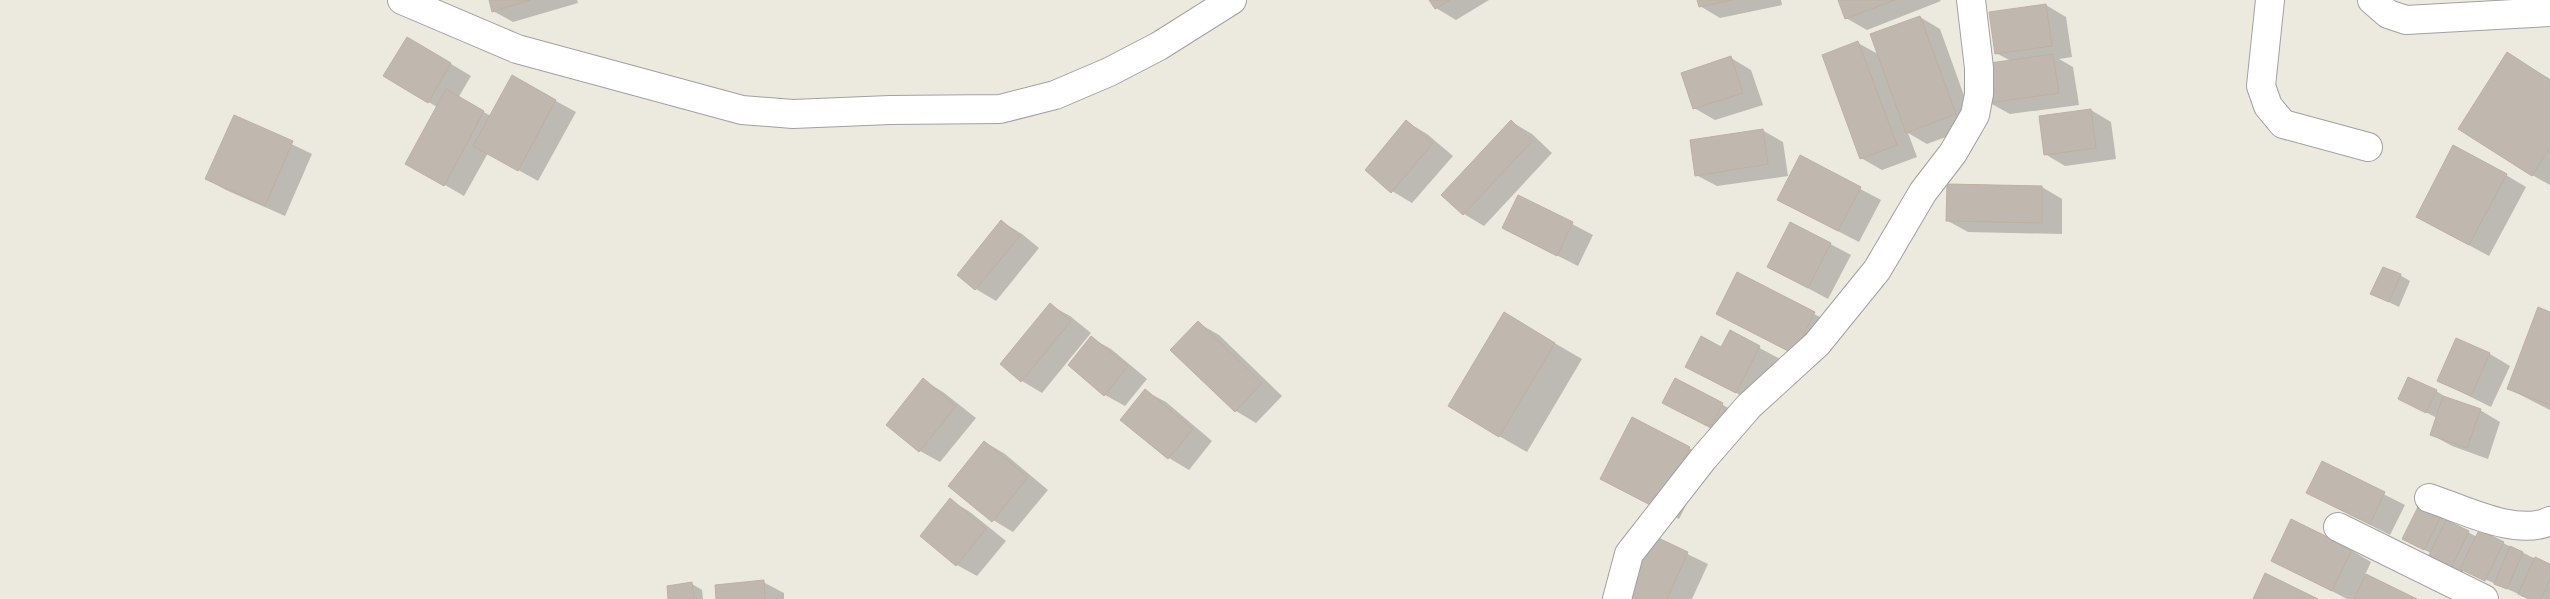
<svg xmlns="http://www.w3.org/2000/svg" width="2550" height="599" font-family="'Fira Sans Condensed',sans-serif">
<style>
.shadow{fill:#0003}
.building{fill:#c0b8af;stroke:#beb0a2}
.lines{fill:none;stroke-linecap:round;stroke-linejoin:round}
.minor-casing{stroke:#a1a1a1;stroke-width:30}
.minor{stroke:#fff;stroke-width:28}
</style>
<rect width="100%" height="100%" fill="#ece9df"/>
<g class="shadow">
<polygon points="490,0 577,0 578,3 513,22 493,11"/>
<polygon points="1431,0 1489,0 1456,20 1436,8"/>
<polygon points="1698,0 1781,0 1782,5 1720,18 1700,6"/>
<polygon points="1839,0 1940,0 1941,1 1867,30 1846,18"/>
<polygon points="2046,5 2066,17 2072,57 2059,59 2073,67 2079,105 2010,114 1990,103 2011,61 1996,53"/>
<polygon points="1920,17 1940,29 1975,126 1927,144 1908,133 1917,157 1882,170 1861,158 1858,43 1878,54"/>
<polygon points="408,38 471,76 458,98 491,116 512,77 576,112 538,181 488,153 464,196 407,163 437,107 385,76"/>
<polygon points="2507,53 2550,79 2550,185 2532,175"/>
<polygon points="1731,58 1751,70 1763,105 1715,120 1694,108"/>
<polygon points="2091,110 2111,122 2116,159 2065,166 2045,154"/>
<polygon points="234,116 312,154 285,216 226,190 206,179"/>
<polygon points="1407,122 1427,134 1453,156 1412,203 1392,191"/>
<polygon points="1512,122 1532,134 1552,153 1484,226 1464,214"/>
<polygon points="1762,130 1783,142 1788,176 1717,186 1696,175"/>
<polygon points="1800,157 1881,200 1859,242 1799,211"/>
<polygon points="2506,175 2526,187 2489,256 2437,228"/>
<polygon points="2042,187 2062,199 2062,234 1968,232 1948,221"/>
<polygon points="1519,196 1593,235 1578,266 1503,228"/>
<polygon points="1002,222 1022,234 1039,248 996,301 976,289 959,275"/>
<polygon points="1791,223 1851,255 1828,299 1769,267"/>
<polygon points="1738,274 1835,325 1815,365 1738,325"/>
<polygon points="2400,275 2410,281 2399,307 2372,294"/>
<polygon points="1050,305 1070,316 1091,333 1042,393 1022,381 1002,364"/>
<polygon points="2550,313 2550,410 2509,389"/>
<polygon points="1198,323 1219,335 1282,396 1256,423 1236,411"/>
<polygon points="1532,330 1582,359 1527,452 1499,436"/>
<polygon points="1730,332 1780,359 1757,404 1687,367 1722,348"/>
<polygon points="1091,338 1111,349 1147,379 1125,406 1105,395"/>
<polygon points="2490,354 2510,366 2491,407 2439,381"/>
<polygon points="1676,379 1743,416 1732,438 1684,414"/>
<polygon points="923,380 943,392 976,418 940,462 920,451"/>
<polygon points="1145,391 1166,402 1212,441 1189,470 1169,458"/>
<polygon points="2436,391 2446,397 2446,399 2480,410 2500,422 2488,459 2452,446 2432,435 2437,418 2410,404"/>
<polygon points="985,442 1005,454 1048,490 1013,532 993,520"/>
<polygon points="1689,448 1709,460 1679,519 1622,490"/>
<polygon points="2322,463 2405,505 2390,535 2328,504"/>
<polygon points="950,500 970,512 1006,541 977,576 957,565"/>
<polygon points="2420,506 2477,537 2503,543 2550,566 2550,599 2530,599 2464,570 2462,573 2440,562 2431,553 2414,545"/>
<polygon points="1654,538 1708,564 1692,599 1631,599"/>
<polygon points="2351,550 2371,562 2365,575 2414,599 2347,599 2273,560"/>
<polygon points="763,582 784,593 784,599 717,599"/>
<polygon points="692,584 702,590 703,599 669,599"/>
</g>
<g class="building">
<polygon points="489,0 530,0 492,12"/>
<polygon points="1429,0 1450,0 1435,9"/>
<polygon points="1697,0 1733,0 1699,7"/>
<polygon points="1838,0 1895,0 1845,19"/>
<polygon points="2046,4 2052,46 1995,54 1989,12"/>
<polygon points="1920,16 1956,114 1906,133 1870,34"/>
<polygon points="407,37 451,63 428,103 383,76"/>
<polygon points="1858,41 1897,145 1860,159 1822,55"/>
<polygon points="2507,52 2550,80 2550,147 2532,176 2458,129"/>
<polygon points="2053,54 2059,93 1989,103 1983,64"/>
<polygon points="1731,56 1743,93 1693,109 1681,73"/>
<polygon points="512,75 556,100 518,171 473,146"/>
<polygon points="446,89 484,111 444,186 405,164"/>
<polygon points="2091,109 2096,148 2044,155 2039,116"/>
<polygon points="234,115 293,141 265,206 205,179"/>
<polygon points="1406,120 1433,143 1391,193 1365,170"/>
<polygon points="1511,120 1532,141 1463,215 1441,195"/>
<polygon points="1763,129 1768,164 1695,176 1690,140"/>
<polygon points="2453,145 2507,174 2469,245 2416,217"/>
<polygon points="1800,155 1861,187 1838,231 1777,200"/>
<polygon points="1947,184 2042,186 2042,223 1946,221"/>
<polygon points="1518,195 1573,222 1557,256 1502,228"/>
<polygon points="1001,220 1020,236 975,290 957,275"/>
<polygon points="1790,222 1831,243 1808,288 1767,267"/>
<polygon points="2383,267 2401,274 2389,302 2370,294"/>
<polygon points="1737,272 1815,312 1794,354 1716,314"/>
<polygon points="1050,303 1071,321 1021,382 1000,364"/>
<polygon points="2538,307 2550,312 2550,405 2507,389"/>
<polygon points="1504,312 1555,343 1499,437 1448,406"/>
<polygon points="1198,321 1262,383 1235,412 1170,350"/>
<polygon points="1730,330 1760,346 1736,393 1685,367 1701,336 1721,347"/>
<polygon points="1091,336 1128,366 1104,396 1068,365"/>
<polygon points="2456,338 2490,353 2471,396 2437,381"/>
<polygon points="2408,377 2437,390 2426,413 2398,399"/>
<polygon points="923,378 956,406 919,452 886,425"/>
<polygon points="1675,378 1723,403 1711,428 1662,403"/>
<polygon points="1145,389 1193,429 1168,459 1120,420"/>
<polygon points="2443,396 2481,409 2467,448 2430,435"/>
<polygon points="1632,417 1690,447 1658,509 1600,479"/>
<polygon points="984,441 1028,477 992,522 948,486"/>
<polygon points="2322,461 2385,492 2370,524 2306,493"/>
<polygon points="950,498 986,529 956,566 920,536"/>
<polygon points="2419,505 2441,516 2424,550 2402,539"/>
<polygon points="2291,519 2352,549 2332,591 2271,561"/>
<polygon points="2446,520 2469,531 2451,568 2428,557"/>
<polygon points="2479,530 2504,542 2485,581 2460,569"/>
<polygon points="1654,536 1688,552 1667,599 1630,599 1626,598"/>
<polygon points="2510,546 2523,552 2507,589 2494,584"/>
<polygon points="2535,557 2550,564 2550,579 2541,599 2529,599 2518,594"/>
<polygon points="2265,573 2318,599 2253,599"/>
<polygon points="2366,574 2417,599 2354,599"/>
<polygon points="764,580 765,599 716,599 715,585"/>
<polygon points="692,582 694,599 668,599 667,586"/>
</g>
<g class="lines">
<g class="minor-casing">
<g id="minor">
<polyline points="402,0 517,49 742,110 793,114 890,110 1000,109 1055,95 1109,72 1159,46 1232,0"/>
<polyline points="2270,0 2261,86 2268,106 2283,124 2368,147"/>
<polyline points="2372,0 2388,14 2406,20 2550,12"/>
<path d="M 2429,498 C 2463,509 2516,537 2550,521"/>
<polyline points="2338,527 2484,599"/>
<polyline points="1617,599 1629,554 1703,459 1749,406 1817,344 1877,270 1923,192 1953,153 1975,115 1979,94 1979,68 1971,0"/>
</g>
</g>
<use href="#minor" class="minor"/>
</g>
</svg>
